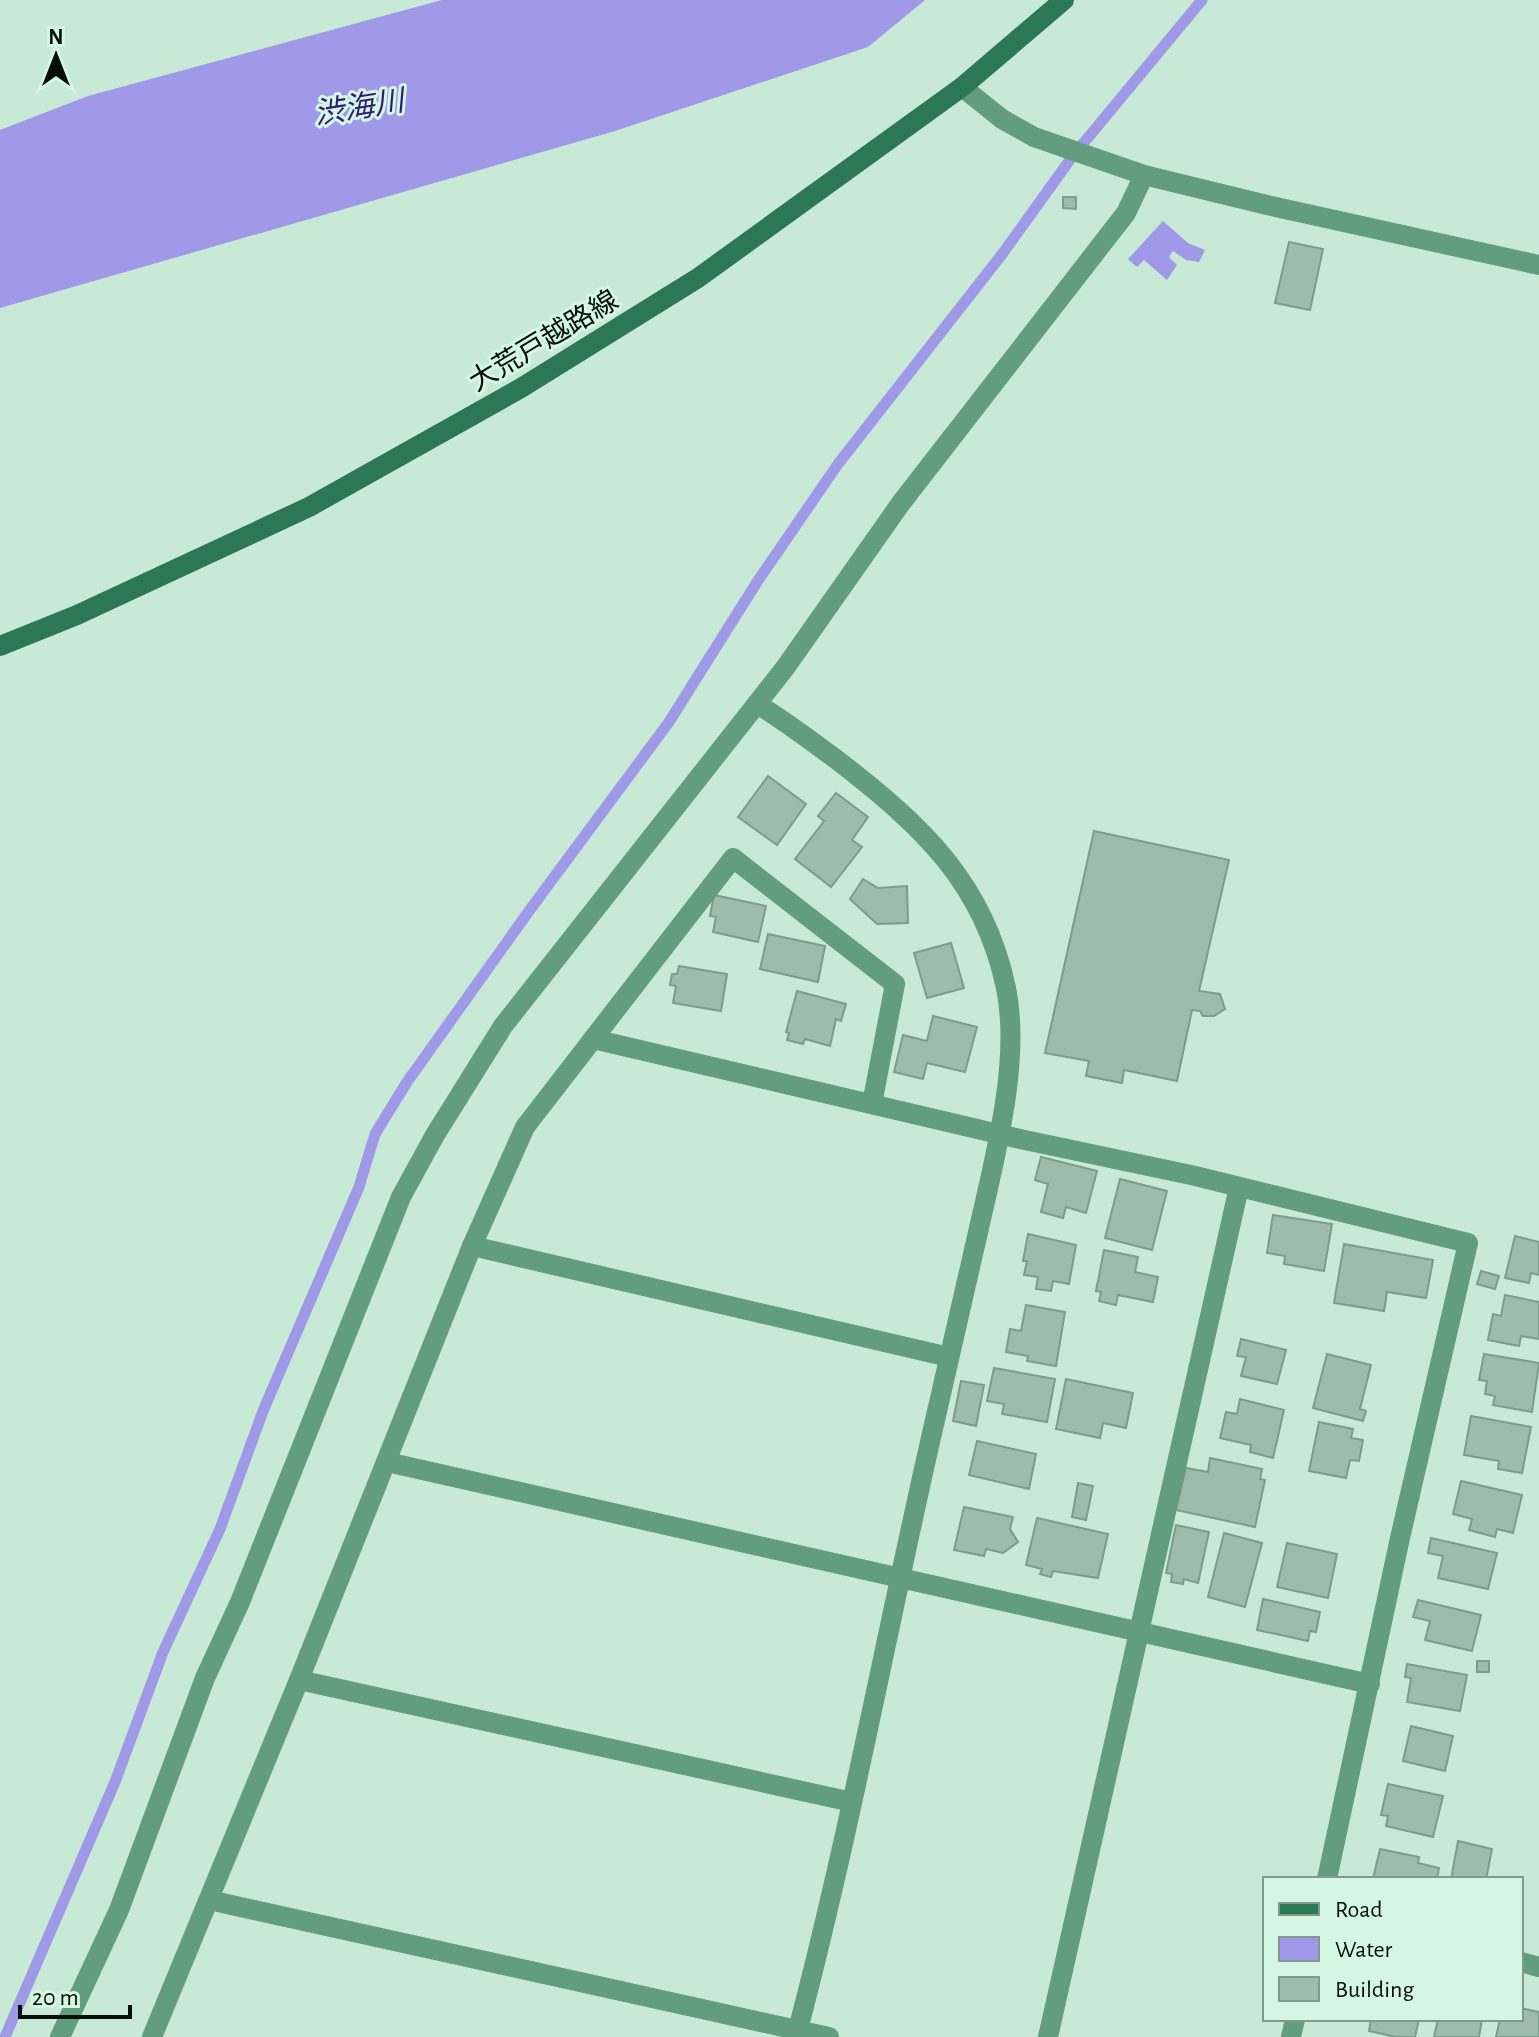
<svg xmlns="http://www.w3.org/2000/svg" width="1539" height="2037" font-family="'Alegreya Sans','Noto Sans JP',sans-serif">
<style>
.water{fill:#9f99e7}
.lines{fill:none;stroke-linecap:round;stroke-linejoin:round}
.stream{stroke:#9f99e7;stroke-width:11}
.building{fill:#9dbcaa;stroke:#7e9c8b;stroke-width:2}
.minor{stroke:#629d7e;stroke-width:20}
.secondary{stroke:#2c7854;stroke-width:20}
.labels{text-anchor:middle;stroke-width:6;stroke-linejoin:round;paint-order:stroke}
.street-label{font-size:28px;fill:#050f09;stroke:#d5f6e3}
.water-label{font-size:30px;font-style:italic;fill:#311a74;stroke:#d5f6e3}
</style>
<rect width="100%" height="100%" fill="#c8e9d6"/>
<g class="water">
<polygon points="442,0 925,0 868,47 615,131 0,308 0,130 88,96"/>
<polygon points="1163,221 1188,243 1205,250 1199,262 1186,260 1173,251 1169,257 1177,265 1167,280 1144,260 1137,267 1128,259"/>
</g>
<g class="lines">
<polyline class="stream" points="5,2037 115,1782 163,1652 220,1529 263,1411 359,1187 375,1134 407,1082 529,911 669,722 757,582 838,464 1003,253 1072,157 1202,0"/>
</g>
<g class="building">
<polygon points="1063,197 1076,197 1076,209 1063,208"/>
<polygon points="1289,242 1323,249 1310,310 1275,303"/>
<polygon points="768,776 806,804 777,845 738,817"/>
<polygon points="836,793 868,817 852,840 862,847 831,887 795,859 824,821 818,816"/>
<polygon points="1094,831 1229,860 1199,991 1220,994 1225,1009 1214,1016 1203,1016 1200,1011 1192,1010 1177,1081 1124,1070 1122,1083 1086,1076 1089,1061 1045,1053"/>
<polygon points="863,879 878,888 907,886 908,923 877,924 850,899"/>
<polygon points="714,895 766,906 758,942 713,932 716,917 710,916"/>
<polygon points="768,934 825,946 818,982 760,969"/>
<polygon points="951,943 964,988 927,998 914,953"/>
<polygon points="679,966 727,974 721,1011 673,1003 676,986 670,985 672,974 677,974"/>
<polygon points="797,991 846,1004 841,1021 836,1019 830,1046 805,1039 803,1044 787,1040 789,1033 786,1032"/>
<polygon points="933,1016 977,1027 965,1072 927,1063 923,1079 894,1072 903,1035 927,1041"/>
<polygon points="1041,1157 1097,1171 1086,1213 1066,1207 1063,1218 1041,1212 1048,1184 1035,1180"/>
<polygon points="1120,1179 1167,1191 1152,1250 1105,1238"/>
<polygon points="1273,1215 1332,1224 1324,1271 1284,1264 1285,1256 1267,1253"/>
<polygon points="1028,1234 1076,1245 1069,1284 1053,1281 1051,1291 1036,1289 1038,1277 1024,1275 1027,1261 1023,1261"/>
<polygon points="1515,1236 1539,1242 1539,1275 1531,1273 1529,1283 1505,1278"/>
<polygon points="1344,1244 1433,1260 1426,1298 1387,1292 1384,1311 1334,1303"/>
<polygon points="1104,1250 1138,1257 1135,1272 1158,1277 1153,1302 1118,1295 1116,1305 1099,1301 1101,1292 1096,1291"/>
<polygon points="1481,1271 1499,1276 1495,1289 1477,1284"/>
<polygon points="1505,1295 1539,1302 1539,1339 1521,1336 1519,1346 1488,1340 1493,1314 1501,1316"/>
<polygon points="1026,1305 1065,1312 1056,1366 1027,1361 1028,1356 1006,1352 1010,1329 1021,1331"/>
<polygon points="1241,1339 1286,1350 1277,1384 1241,1376 1246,1357 1237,1356"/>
<polygon points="1327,1354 1371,1365 1360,1409 1366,1411 1363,1421 1313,1408"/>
<polygon points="1484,1354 1539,1363 1532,1412 1493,1405 1495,1396 1485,1394 1487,1381 1479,1380"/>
<polygon points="994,1368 1055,1379 1047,1422 1002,1414 1004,1404 987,1401"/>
<polygon points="1066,1379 1133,1393 1126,1428 1103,1423 1100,1438 1056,1429"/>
<polygon points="961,1381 984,1385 976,1426 953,1421"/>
<polygon points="1240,1399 1284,1410 1273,1458 1250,1452 1251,1445 1220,1438 1226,1412 1237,1414"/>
<polygon points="1471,1416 1531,1427 1522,1473 1498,1469 1499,1461 1464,1455"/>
<polygon points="1319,1422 1353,1429 1351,1438 1363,1440 1359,1461 1350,1460 1346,1478 1309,1471"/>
<polygon points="977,1441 1036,1454 1029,1489 969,1475"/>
<polygon points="1210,1458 1262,1469 1260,1479 1265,1480 1255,1527 1176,1510 1186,1468 1208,1472"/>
<polygon points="1461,1481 1522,1495 1513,1533 1497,1529 1495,1537 1469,1530 1472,1519 1453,1514"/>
<polygon points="1078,1483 1093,1486 1086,1520 1072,1517"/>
<polygon points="964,1507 1013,1517 1010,1529 1018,1542 1003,1553 986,1549 984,1556 954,1550"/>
<polygon points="1037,1518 1108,1534 1098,1578 1053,1571 1051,1577 1040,1574 1042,1569 1026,1565"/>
<polygon points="1176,1525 1209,1532 1198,1583 1184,1579 1183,1584 1171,1582 1172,1574 1166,1573"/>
<polygon points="1224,1533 1262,1543 1245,1607 1208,1597"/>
<polygon points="1431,1538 1497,1553 1488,1589 1438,1578 1443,1556 1428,1553"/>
<polygon points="1287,1543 1337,1554 1328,1598 1277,1587"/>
<polygon points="1263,1599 1320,1612 1316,1632 1310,1631 1308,1641 1257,1630"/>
<polygon points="1418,1600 1481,1615 1472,1651 1425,1640 1430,1621 1413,1617"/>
<rect x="1477" y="1661" width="12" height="11"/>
<polygon points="1407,1664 1467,1675 1460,1711 1407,1702 1411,1678 1405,1677"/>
<polygon points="1411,1726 1453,1736 1445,1771 1403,1761"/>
<polygon points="1388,1784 1443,1796 1433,1837 1386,1826 1388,1816 1381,1815"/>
<polygon points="1458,1841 1492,1849 1486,1879 1451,1879"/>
<polygon points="1380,1849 1419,1857 1418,1863 1439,1868 1437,1879 1373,1879"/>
<polygon points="1521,2008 1539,2012 1539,2037 1496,2037 1500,2019 1521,2019"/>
<polygon points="1371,2019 1419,2019 1415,2037 1396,2037 1369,2031"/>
<polygon points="1438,2019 1482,2019 1479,2037 1434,2037"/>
</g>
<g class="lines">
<g class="minor">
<polyline points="962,87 1002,119 1034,137 1144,175 1267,205 1539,265"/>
<path d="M 757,704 C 787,722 813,742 841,763 C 922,826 984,883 1006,988 C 1021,1061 995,1157 979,1228 C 963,1299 946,1371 930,1442 C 885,1640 848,1841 796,2037"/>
<polyline points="593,1039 1020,1139 1191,1175 1468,1243 1400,1538 1327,1879"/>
<polyline points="472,1246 949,1357"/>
<polyline points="387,1462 1370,1684"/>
<polyline points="299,1680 852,1802"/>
<polyline points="209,1900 829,2037"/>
<polyline points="1521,1962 1539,1967"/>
<polyline points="60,2037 119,1910 205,1678 240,1602 401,1197 435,1135 503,1026 785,668 901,503 1126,213 1144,175"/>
<polyline points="152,2037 299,1680 472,1246 525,1127 733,858 895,984 872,1104"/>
<polyline points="1048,2037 1239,1187"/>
<polyline points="1291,2037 1295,2019"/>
</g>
<polyline class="secondary" points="0,646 77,615 309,507 521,388 698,278 962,87 1064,0"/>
</g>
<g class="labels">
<g class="street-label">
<text transform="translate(543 340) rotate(-31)" y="10">大荒戸越路線</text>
</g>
<g class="water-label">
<text transform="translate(359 107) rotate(-9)" y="10">渋海川</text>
</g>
</g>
<rect x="1263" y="1877" width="260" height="144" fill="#d5f6e3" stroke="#829a8c" stroke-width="2"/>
<rect x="1279" y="1903" width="40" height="12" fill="#2c7854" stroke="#829a8c" stroke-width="2"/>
<text x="1335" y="1917" font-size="24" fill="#050f09">Road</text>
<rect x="1279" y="1937" width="40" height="24" fill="#9f99e7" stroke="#829a8c" stroke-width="2"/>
<text x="1335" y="1957" font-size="24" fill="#050f09">Water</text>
<rect x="1279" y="1977" width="40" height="24" fill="#9dbcaa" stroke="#829a8c" stroke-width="2"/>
<text x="1335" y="1997" font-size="24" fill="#050f09">Building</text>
<g transform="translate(56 56)" stroke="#d5f6e3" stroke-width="6" paint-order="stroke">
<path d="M0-6L14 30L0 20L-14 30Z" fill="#050f09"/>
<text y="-12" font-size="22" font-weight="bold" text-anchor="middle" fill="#050f09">N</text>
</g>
<path d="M20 2005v12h110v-12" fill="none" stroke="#050f09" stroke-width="4"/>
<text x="32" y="2005" font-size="24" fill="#050f09" stroke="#d5f6e3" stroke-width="6" paint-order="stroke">20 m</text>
</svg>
